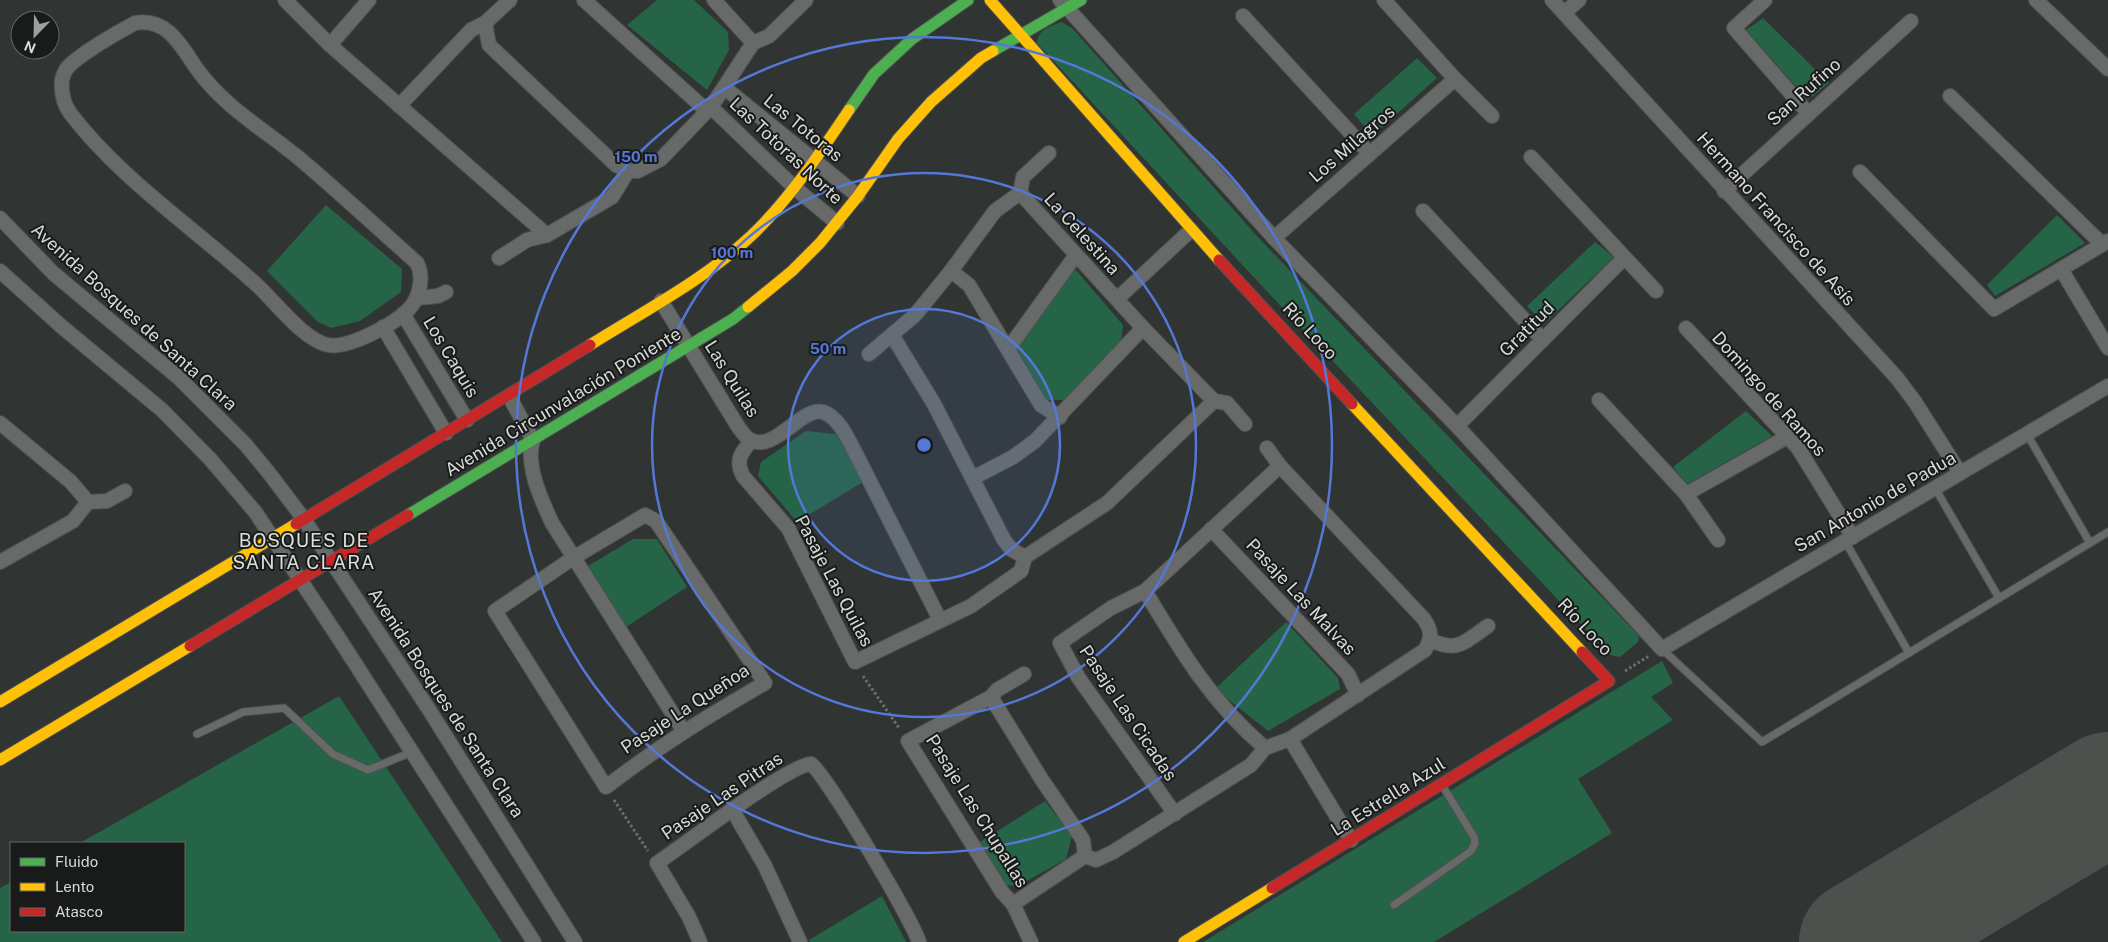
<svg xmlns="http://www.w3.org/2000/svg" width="2108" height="942" font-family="'Public Sans',sans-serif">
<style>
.green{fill:#266447}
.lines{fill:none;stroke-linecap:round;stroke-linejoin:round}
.runway{stroke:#4e504e;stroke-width:122}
.lane-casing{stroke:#4e514f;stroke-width:9}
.street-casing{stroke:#4e514f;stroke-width:16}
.fast-casing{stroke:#4e514f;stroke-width:13}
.slow-casing{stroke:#4e514f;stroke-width:13}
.jam-casing{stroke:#4e514f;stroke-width:13}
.path{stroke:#6d6f6e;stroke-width:3;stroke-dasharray:2.5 2.5;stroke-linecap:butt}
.lane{stroke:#676a68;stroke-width:7}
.street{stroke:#676a68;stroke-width:14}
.fast{stroke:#4caf50;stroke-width:11}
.slow{stroke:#ffc107;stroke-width:11}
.jam{stroke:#c62828;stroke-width:11}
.ring{fill:none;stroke:#5578d8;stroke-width:2.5}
.labels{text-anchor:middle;stroke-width:4;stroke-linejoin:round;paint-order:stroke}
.street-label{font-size:18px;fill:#d7dad8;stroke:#191b1a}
.neighbourhood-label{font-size:19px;letter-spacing:1px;fill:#d9e0dc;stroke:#191b1a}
.centre{fill:#5578d8;stroke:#191b1a;stroke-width:2.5}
.ring-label{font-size:15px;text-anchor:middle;font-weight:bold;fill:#5578d8;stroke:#191b1a;stroke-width:4;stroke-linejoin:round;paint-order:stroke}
</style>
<rect width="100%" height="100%" fill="#303432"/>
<g class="green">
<polygon points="657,0 694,0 728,32 729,50 707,90 627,25"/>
<polygon points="1763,18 1829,83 1808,100 1746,30"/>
<path d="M 1062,22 L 1073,29 L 1256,235 L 1639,636 L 1638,642 L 1620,657 L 1610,655 L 1247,270 L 1037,43 C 1038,29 1051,26 1062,22 Z"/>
<polygon points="1417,58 1437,78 1372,136 1354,114"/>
<polygon points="326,205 402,269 401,292 360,321 331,328 318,322 267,271"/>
<polygon points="2057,215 2085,243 1995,296 1987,285"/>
<polygon points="1595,242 1614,257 1544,324 1527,306"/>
<path d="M 1076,270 L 1123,325 L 1121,342 L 1064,400 L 1045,400 L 1015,351 C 1029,322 1050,289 1076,270 Z"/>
<polygon points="1746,411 1772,436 1687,484 1673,467"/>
<polygon points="806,431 836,434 863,482 797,522 758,476 761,462"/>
<polygon points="633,539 657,539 687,587 626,627 588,566"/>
<polygon points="1286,622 1338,678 1340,689 1268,731 1215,689"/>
<polygon points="1662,661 1673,683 1651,697 1673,720 1578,779 1612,833 1434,942 1203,942"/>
<polygon points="339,696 502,942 0,942 0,888 11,882 11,931 184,931 184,843 80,843"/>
<polygon points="1045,801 1072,836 1066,859 1018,886 1005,885 980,842"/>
<polygon points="882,896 906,942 810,942 809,940"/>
</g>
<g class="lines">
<polyline class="runway" points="1860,942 2108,793"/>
<g class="lane-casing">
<g id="lane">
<polyline points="2027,434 2090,543"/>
<polyline points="1935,488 1999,598"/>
<polyline points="1845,541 1909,653"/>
<polyline points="1662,649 1762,742 2108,532"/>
<polyline points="197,734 243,712 284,708 333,754 368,770 412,752"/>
<polyline points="1394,905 1471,851 1475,843 1474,837 1442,785"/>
</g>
</g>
<g class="street-casing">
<g id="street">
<polyline points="285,0 330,45 547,235"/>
<polyline points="584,0 707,111"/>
<polyline points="714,0 753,43"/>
<polyline points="1060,0 1274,238 1457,426 1662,649 2108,386"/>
<polyline points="1384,0 1455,79 1492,116"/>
<polyline points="1552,0 1897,378 1915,402 1960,473"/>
<polyline points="1765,0 1734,28 1808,113"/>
<polyline points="2036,0 2108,69"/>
<polyline points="1564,13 1579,0"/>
<polyline points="1243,16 1369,153"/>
<path d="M 135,23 C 167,17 181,46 197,69 C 224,107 265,130 300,159 C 340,193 378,228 417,263 C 424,277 420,297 409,309 C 395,324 348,349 328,345 C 304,340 277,304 259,287 C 196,229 122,181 70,113 C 63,103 61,91 62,80 C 63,76 65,70 68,67 C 80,54 118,32 135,23 Z"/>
<polyline points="485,23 489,45 616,165 628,171"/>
<polyline points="330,45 369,0"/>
<polyline points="725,88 858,196"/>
<polyline points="1950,96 2102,244"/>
<polyline points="399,106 471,30 485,23 510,0"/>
<polyline points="711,107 795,188 837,223"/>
<polyline points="1531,157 1656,291"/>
<polyline points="628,171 638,171 661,159 711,107 753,43 769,36 806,0"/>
<polyline points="1860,172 1994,309 2108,241"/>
<polyline points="1724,191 1911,21"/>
<polyline points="1020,193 1143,328 1214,401 1227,403 1245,424"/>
<polyline points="1423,211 1543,340"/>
<polyline points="0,218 53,273 179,378 245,444 269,473 303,518 428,708 575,942"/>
<polyline points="1274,238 1455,79"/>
<polyline points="499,258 527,240 547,235 612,197 628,171"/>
<polyline points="2061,269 2108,348"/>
<polyline points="0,271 61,326 162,410 211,460 256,513 340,640 534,942"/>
<polyline points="951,271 969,285 1041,405 1060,417"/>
<polyline points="417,298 438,296 446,292"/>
<polyline points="1117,299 1191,230"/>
<path d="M 661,301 L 737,425 C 740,429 744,436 749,439 C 774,455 801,406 823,412 C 839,417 849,441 856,454 L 940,620"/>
<polyline points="403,314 467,420"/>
<polyline points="383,327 446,433"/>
<polyline points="1686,328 1798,448 1853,537"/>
<polyline points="892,335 934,404 1004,540 1012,550 1025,557"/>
<polyline points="1008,349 1076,255"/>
<polyline points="869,354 915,315 951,271 995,211 1020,193 1023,177 1049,153"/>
<path d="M 509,396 L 533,440 C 525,465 541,499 552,523 L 683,730"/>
<polyline points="1599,400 1686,494 1718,540"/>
<polyline points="0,423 71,482 88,502"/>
<polyline points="1457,426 1624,258"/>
<path d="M 751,441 C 741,453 735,460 743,476 L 788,528 L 855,662 L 971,606 L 1021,571 L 1025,557"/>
<polyline points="973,478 1013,457 1035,441 1143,328"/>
<polyline points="1686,494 1787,437"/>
<polyline points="88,502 107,501 125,491"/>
<path d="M 645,515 L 656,521 L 765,683 C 708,716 659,746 606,787 L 495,611 L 573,558 Z"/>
<polyline points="1211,529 1348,674 1358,695"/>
<polyline points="1025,557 1107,503 1214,401"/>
<polyline points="0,562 73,521 88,502"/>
<path d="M 1145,591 C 1181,651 1211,702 1265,748"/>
<path d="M 1430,640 C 1459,653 1464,642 1488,626"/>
<polyline points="1024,674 997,690 991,697 908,741 1002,892 1013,904 1031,942"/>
<polyline points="991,697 1042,780 1083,840 1085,856"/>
<polyline points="1290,739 1351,840"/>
<polyline points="733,811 765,866 800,942"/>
<polyline points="1175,814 1078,677 1060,643 1111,608 1145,591 1280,466"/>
<path d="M 1085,856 L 1096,860 L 1113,852 L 1251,765 L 1265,748 L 1290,739 L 1425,650 C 1432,638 1432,630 1423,618 L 1280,466 L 1267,448"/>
<polyline points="1013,904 1085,856"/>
<path d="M 700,942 L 689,917 L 657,863 C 683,846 788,765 811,764 C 825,773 913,921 919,942"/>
</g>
</g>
<g class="fast-casing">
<g id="fast">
<polyline points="993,51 1081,0"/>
<polyline points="849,110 874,74 912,39 968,0"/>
<polyline points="408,515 733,319 748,307"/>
</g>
</g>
<g class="slow-casing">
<g id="slow">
<polyline points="990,0 1219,260"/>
<polyline points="748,307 792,271 820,243 858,196 898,139 931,102 981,58 993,51"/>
<path d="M 590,345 C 644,311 704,280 751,236 C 790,199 819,154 849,110"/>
<polyline points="1352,404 1582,652"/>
<polyline points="0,702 296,524"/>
<polyline points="0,760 190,646"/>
<polyline points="1184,942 1272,888"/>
</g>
</g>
<g class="jam-casing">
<g id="jam">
<polyline points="1219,260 1352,404"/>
<polyline points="296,524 590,345"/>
<polyline points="190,646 408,515"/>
<polyline points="1272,888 1609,681 1582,652"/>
</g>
</g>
<g class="path">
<polyline points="1625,671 1649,656"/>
<polyline points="863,676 899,728"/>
<polyline points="614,800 648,851"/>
</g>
<use href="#lane" class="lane"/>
<use href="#street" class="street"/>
<use href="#fast" class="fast"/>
<use href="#slow" class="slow"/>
<use href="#jam" class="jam"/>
</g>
<circle cx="924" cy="445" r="136" fill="#5578d8" fill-opacity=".12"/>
<g class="ring">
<circle cx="924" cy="445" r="136"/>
<circle cx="924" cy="445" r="272"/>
<circle cx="924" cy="445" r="408"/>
</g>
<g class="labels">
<g class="street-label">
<text transform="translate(1804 92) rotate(-42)" y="6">San Rufino</text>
<text transform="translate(803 128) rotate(39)" y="6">Las Totoras</text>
<text transform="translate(1352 144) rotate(-41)" y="6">Los Milagros</text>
<text transform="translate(786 151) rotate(43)" y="6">Las Totoras Norte</text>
<text transform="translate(1776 219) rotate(48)" y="6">Hermano Francisco de Asís</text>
<text transform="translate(1082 234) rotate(48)" y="6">La Celestina</text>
<text transform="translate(134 317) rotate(42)" y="6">Avenida Bosques de Santa Clara</text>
<text transform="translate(1527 329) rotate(-45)" y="6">Gratitud</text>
<text transform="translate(1310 331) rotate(47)" y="6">Río Loco</text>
<text transform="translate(451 357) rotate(59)" y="6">Los Caquis</text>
<text transform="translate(732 379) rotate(58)" y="6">Las Quilas</text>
<text transform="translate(1769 394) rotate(48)" y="6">Domingo de Ramos</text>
<text transform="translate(563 402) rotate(-31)" y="6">Avenida Circunvalación Poniente</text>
<text transform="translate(1875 502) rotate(-30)" y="6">San Antonio de Padua</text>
<text transform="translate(834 581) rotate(62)" y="6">Pasaje Las Quilas</text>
<text transform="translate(1301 597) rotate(47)" y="6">Pasaje Las Malvas</text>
<text transform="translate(1585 627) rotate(47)" y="6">Río Loco</text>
<text transform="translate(446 703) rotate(57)" y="6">Avenida Bosques de Santa Clara</text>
<text transform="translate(685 709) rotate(-33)" y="6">Pasaje La Queñoa</text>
<text transform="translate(1128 713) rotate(56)" y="6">Pasaje Las Cicadas</text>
<text transform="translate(722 796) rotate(-34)" y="6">Pasaje Las Pitras</text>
<text transform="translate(1388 797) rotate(-32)" y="6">La Estrella Azul</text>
<text transform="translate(977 811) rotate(58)" y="6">Pasaje Las Chupallas</text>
</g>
<g class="neighbourhood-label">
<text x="304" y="547">BOSQUES DE<tspan x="304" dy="22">SANTA CLARA</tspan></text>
</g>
</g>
<circle cx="924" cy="445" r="8" class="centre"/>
<g class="ring-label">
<text x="636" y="162">150 m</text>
<text x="732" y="258">100 m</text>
<text x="828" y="354">50 m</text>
</g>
<rect x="10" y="842" width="175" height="90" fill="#191b1a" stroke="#656766"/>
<rect x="20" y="858" width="25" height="8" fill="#4caf50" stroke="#656766"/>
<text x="55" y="867" font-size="15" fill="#d7dad8">Fluido</text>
<rect x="20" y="883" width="25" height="8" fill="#ffc107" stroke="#656766"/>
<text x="55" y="892" font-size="15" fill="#d7dad8">Lento</text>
<rect x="20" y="908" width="25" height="8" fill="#c62828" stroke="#656766"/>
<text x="55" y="917" font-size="15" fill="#d7dad8">Atasco</text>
<g transform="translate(35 35) rotate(203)"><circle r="24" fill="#191b1a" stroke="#656766"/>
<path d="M0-4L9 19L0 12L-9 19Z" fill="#9da09e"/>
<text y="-8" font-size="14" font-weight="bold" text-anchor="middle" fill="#d7dad8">N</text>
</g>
</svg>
